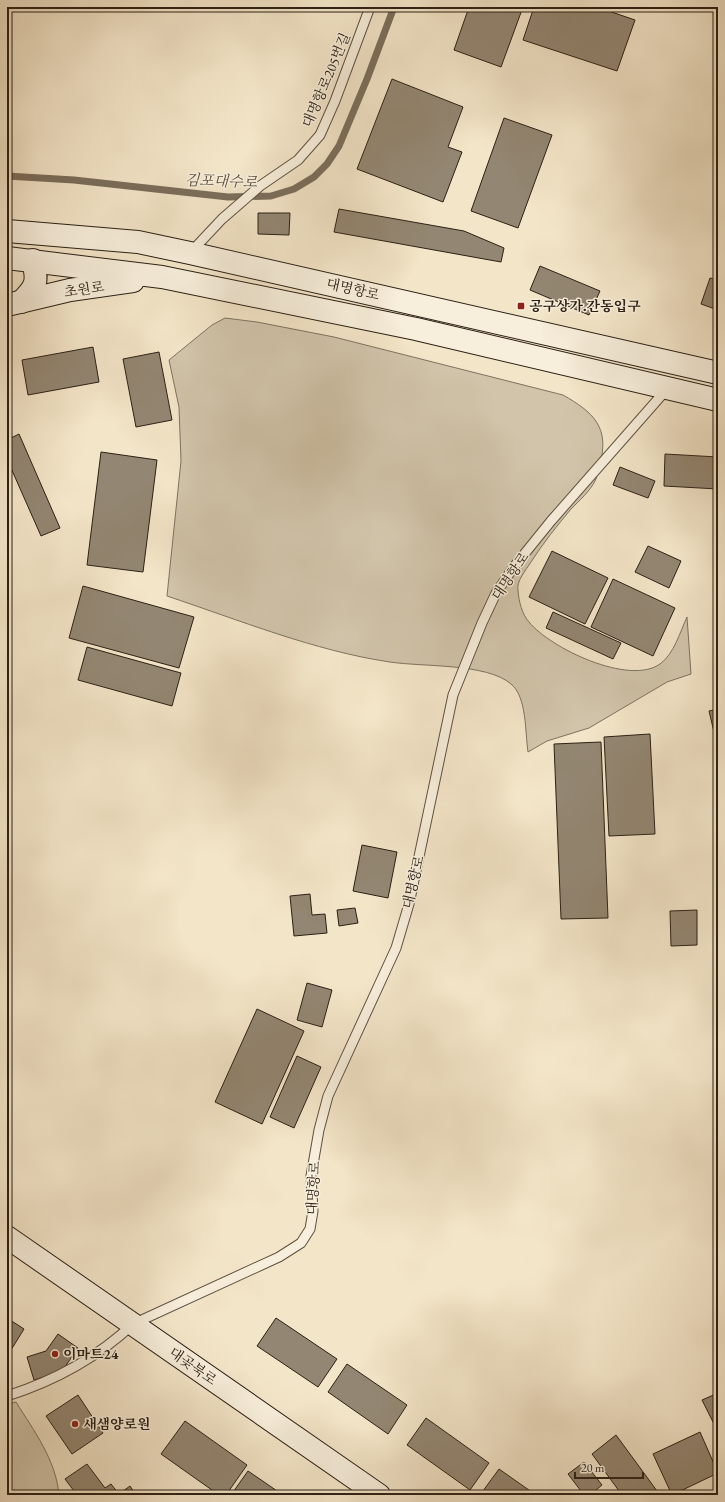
<svg xmlns="http://www.w3.org/2000/svg" width="725" height="1502" font-family="'EB Garamond','Noto Serif KR',serif">
<style>
.green{fill:#d1c4aa;stroke:#7e7260}
.lines{fill:none;stroke-linecap:round;stroke-linejoin:round}
.stream{stroke:#7b6e5c;stroke-width:7}
.building{fill:#938672;stroke:#2c2015}
.lane-casing{stroke:#5e5142;stroke-width:11}
.secondary-casing{stroke:#2c2015;stroke-width:24}
.lane{stroke:#f7eedb;stroke-width:9}
.secondary{stroke:#f7eedb;stroke-width:22}
.poi-dot{fill:#8f2418;stroke:#f7eedb;stroke-width:1.5}
.labels{text-anchor:middle;stroke-width:3;stroke-linejoin:round;paint-order:stroke}
.street-label{font-size:14px;fill:#2c2015;stroke:#f7eedb}
.poi-label{font-size:14px;font-weight:bold;fill:#2c2015;stroke:#f7eedb;text-anchor:start}
.water-label{font-size:15px;font-style:italic;fill:#5a4e3e;stroke:#f7eedb}
</style>
<rect width="100%" height="100%" fill="#f3e5c8"/>
<filter id="stains"><feTurbulence type="fractalNoise" baseFrequency=".005" numOctaves="4"/><feColorMatrix values="0 0 0 0 .2 0 0 0 0 .09 0 0 0 0 .02 0 0 0 .5 -.17"/></filter>
<radialGradient id="worn" r=".72"><stop offset=".6" stop-color="#630" stop-opacity="0"/><stop offset="1" stop-color="#630" stop-opacity=".3"/></radialGradient>
<g class="green">
<path d="M 225,318 L 257,322 L 334,337 L 563,395 C 593,412 610,427 600,464 C 598,469 598,476 595,481 C 590,491 579,501 571,509 C 557,526 543,543 531,562 C 526,570 516,581 518,591 C 519,602 522,614 529,622 C 550,648 629,686 660,664 C 674,654 680,632 687,617 L 691,674 L 667,682 L 589,728 L 547,741 L 528,752 C 525,732 527,697 511,684 C 487,663 422,667 390,662 C 315,651 239,620 167,596 L 181,461 L 179,407 L 169,360 L 212,325 Z"/>
<path d="M 16,1402 C 34,1431 56,1460 59,1495 L 7,1495 L 7,1404 Z"/>
</g>
<g class="lines">
<polyline class="stream" points="7,176 74,180 228,197 271,196 294,189 314,177 327,164 339,146 367,79 394,7"/>
</g>
<g class="building">
<polygon points="469,7 523,7 501,67 454,50"/>
<polygon points="534,7 597,7 635,20 617,71 523,40"/>
<polygon points="392,79 463,107 448,147 462,152 443,202 357,169"/>
<polygon points="504,118 552,135 518,228 471,211"/>
<polygon points="339,209 464,231 504,248 501,262 334,232"/>
<polygon points="258,213 290,213 289,235 258,234"/>
<polygon points="540,266 600,291 589,315 530,290"/>
<polygon points="710,278 718,280 718,310 701,304"/>
<polygon points="93,347 99,382 28,395 22,360"/>
<polygon points="159,352 172,420 136,427 123,359"/>
<polygon points="19,434 60,528 41,536 7,459 7,440"/>
<polygon points="101,452 157,460 143,572 87,565"/>
<polygon points="665,454 718,457 718,489 664,486"/>
<polygon points="620,467 655,481 648,498 613,485"/>
<polygon points="648,546 681,561 669,588 635,572"/>
<polygon points="552,551 608,578 585,624 529,597"/>
<polygon points="613,579 675,608 653,656 591,627"/>
<polygon points="83,586 194,617 179,668 69,638"/>
<polygon points="553,612 621,643 613,659 546,628"/>
<polygon points="87,647 181,673 172,706 78,680"/>
<polygon points="718,709 718,749 709,711"/>
<polygon points="650,734 655,834 609,836 604,737"/>
<polygon points="601,742 608,918 561,919 554,744"/>
<polygon points="362,845 397,852 388,898 353,891"/>
<polygon points="310,894 312,915 325,914 327,933 294,936 290,896"/>
<polygon points="355,908 358,923 339,926 337,910"/>
<polygon points="697,910 697,945 671,946 670,911"/>
<polygon points="307,983 332,990 322,1027 297,1020"/>
<polygon points="257,1009 304,1031 262,1124 215,1102"/>
<polygon points="297,1056 321,1067 294,1128 270,1117"/>
<polygon points="7,1318 24,1329 11,1350 7,1347"/>
<polygon points="276,1318 337,1359 318,1387 257,1346"/>
<polygon points="58,1334 78,1348 62,1371 34,1380 27,1357 46,1351"/>
<polygon points="347,1364 407,1405 388,1434 328,1392"/>
<polygon points="718,1393 718,1432 702,1400"/>
<polygon points="78,1395 103,1433 72,1454 46,1416"/>
<polygon points="426,1418 489,1463 470,1490 407,1445"/>
<polygon points="185,1421 247,1465 226,1495 219,1495 161,1454"/>
<polygon points="700,1432 718,1473 672,1495 653,1454"/>
<polygon points="616,1435 660,1495 622,1495 592,1454"/>
<polygon points="584,1462 602,1485 590,1495 584,1495 568,1474"/>
<polygon points="87,1464 105,1488 111,1484 119,1494 130,1486 136,1495 77,1495 65,1479"/>
<polygon points="499,1469 536,1495 480,1495"/>
<polygon points="248,1471 283,1495 231,1495"/>
</g>
<g class="lines">
<g class="lane-casing">
<g id="lane">
<polyline points="191,252 222,219 260,186 298,160 320,135 335,101 370,7"/>
<path d="M 7,1396 C 54,1381 97,1358 133,1324 L 279,1257 L 301,1243 L 310,1229 L 313,1211 L 311,1176 L 319,1130 L 328,1096 L 396,948 L 409,904 L 453,695 L 482,623 L 496,593 L 513,568 L 551,521 L 667,389"/>
</g>
</g>
<g class="secondary-casing">
<g id="secondary">
<polyline points="7,231 138,242 190,253 718,373"/>
<polyline points="7,258 162,277 416,329 718,400"/>
<path d="M 21,302 C 37,286 38,282 33,260"/>
<polyline points="7,305 70,290 133,281"/>
<polyline points="7,1237 379,1495"/>
</g>
</g>
<use href="#lane" class="lane"/>
<use href="#secondary" class="secondary"/>
</g>
<g class="poi-dot">
<rect x="517" y="302" width="8" height="8" rx="2"/>
<circle cx="55" cy="1354" r="4"/>
<circle cx="75" cy="1424" r="4"/>
</g>
<g class="labels">
<g class="street-label">
<text transform="translate(326 80) rotate(-67)" y="5">대명항로205번길</text>
<text transform="translate(84 289) rotate(-9)" y="5">초원로</text>
<text transform="translate(353 289) rotate(13)" y="5">대명항로</text>
<text transform="translate(510 576) rotate(-56)" y="5">대명항로</text>
<text transform="translate(413 882) rotate(-77)" y="5">대명항로</text>
<text transform="translate(313 1188) rotate(-87)" y="5">대명항로</text>
<text transform="translate(193 1366) rotate(35)" y="5">대곶북로</text>
</g>
<g class="poi-label">
<text x="529" y="311">공구상가.간동입구</text>
<text x="63" y="1359">이마트24</text>
<text x="83" y="1429">새샘양로원</text>
</g>
<g class="water-label">
<text transform="translate(221 181) rotate(2)" y="5">김포대수로</text>
</g>
</g>
<rect width="725" height="1502" fill="none" stroke="#f3e5c8" stroke-width="24"/>
<rect x="8" y="8" width="709" height="1486" fill="none" stroke="#2c2015" stroke-width="2"/>
<rect x="12" y="12" width="701" height="1478" fill="none" stroke="#2c2015"/>
<path d="M575 1472v6h68v-6" fill="none" stroke="#2c2015" stroke-width="2"/>
<text x="581" y="1472" font-size="12" fill="#2c2015" stroke="#f7eedb" stroke-width="3" paint-order="stroke">20 m</text>
<rect width="100%" height="100%" filter="url(#stains)"/>
<rect width="100%" height="100%" fill="url(#worn)"/>
</svg>
